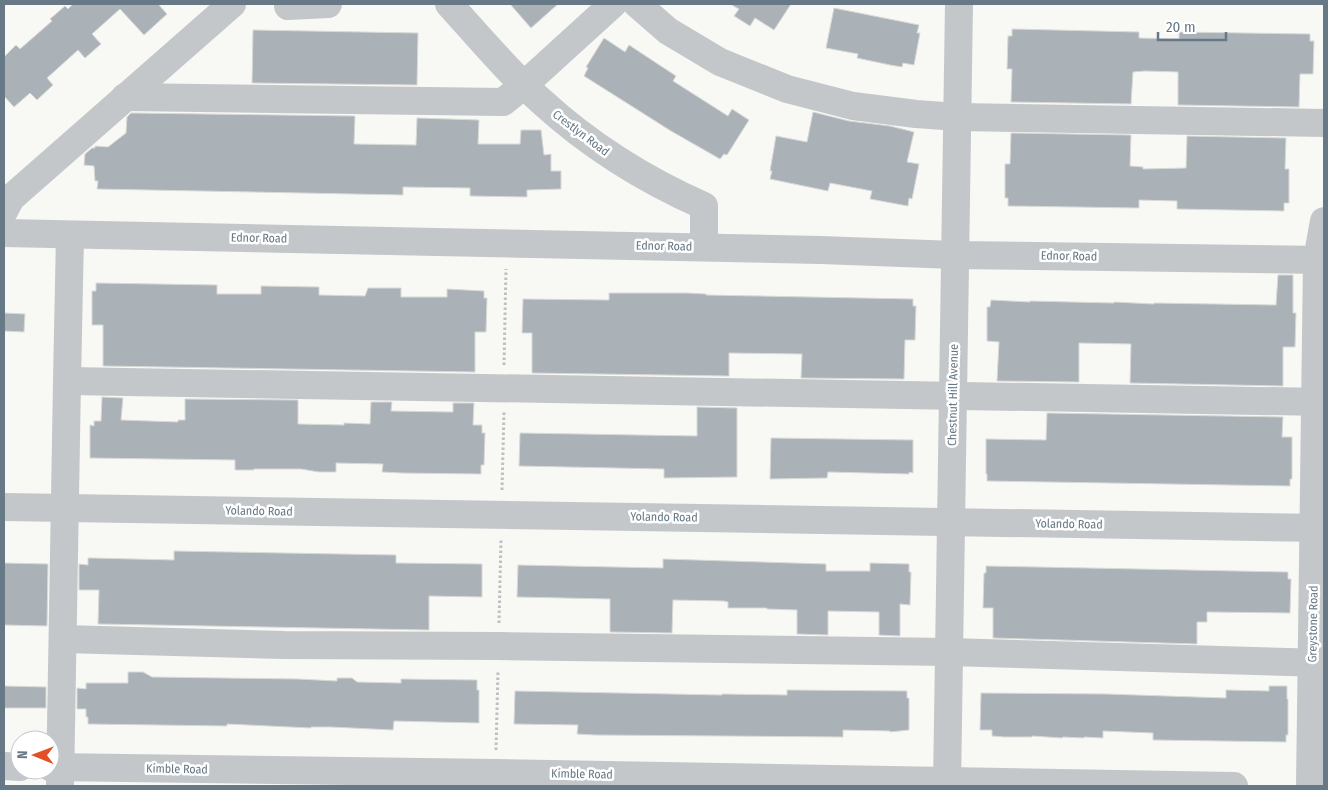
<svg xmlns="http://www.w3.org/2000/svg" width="1328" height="790" font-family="'Fira Sans Condensed',sans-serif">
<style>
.building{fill:#aab2b8;stroke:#d9d9d7}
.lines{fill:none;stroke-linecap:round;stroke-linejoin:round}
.path{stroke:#bdc0c2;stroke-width:3;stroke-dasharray:2.5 2.5;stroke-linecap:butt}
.minor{stroke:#c3c7ca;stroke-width:28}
.labels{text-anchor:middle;stroke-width:5;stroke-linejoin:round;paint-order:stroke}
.street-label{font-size:12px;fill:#677986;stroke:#fff}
</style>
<rect width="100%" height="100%" fill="#f8f8f5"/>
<g class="building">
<polygon points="73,4 158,4 167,14 144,35 120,9 92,34 101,44 85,58 78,50 47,78 53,85 37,100 30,93 14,107 4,96 4,57 16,45 20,49 52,21 50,19 65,6 68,9"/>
<polygon points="510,4 558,4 531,28"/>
<polygon points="730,4 791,4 774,30 755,18 750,26 734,16 739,9"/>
<polygon points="834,8 919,25 917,33 920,33 914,65 903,63 902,67 890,65 857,58 858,54 826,48"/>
<polygon points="1012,29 1139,32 1139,38 1179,39 1179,32 1310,34 1310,41 1314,41 1313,74 1300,74 1299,107 1178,105 1178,72 1145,71 1133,72 1131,104 1011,102 1012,69 1007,69 1008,36 1012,36"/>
<polygon points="253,30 418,33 417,85 252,83"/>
<polygon points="604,38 625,52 629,45 676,76 673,81 728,116 732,109 749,120 727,155 724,154 720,159 671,131 584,76 588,68 586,67"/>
<polygon points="813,112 849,121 890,126 914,132 907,162 919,164 912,199 909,198 908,206 870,199 872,191 830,183 828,191 770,179 772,171 770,171 776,136 807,142"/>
<polygon points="131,113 355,116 354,144 416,145 417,118 479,120 478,144 520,144 521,130 541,130 544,155 551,154 551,171 561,171 561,189 527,190 527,197 470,196 470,188 403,187 403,195 97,189 98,181 95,181 94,166 84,165 85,154 92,148 95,148 95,146 108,147 126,133 127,117"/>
<polygon points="1011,133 1131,135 1130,166 1143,167 1143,169 1186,168 1187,136 1286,138 1285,169 1289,169 1289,203 1284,203 1284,211 1177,209 1177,201 1139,200 1139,208 1008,206 1008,198 1005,198 1005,164 1010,164"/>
<polygon points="1278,275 1293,275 1293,313 1296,313 1295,347 1283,347 1283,386 1130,383 1131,344 1079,343 1079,382 997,381 999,342 987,341 987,307 990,307 991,300 1030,302 1030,301 1114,303 1114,302 1154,304 1154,303 1276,305"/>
<polygon points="96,283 217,285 217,294 261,294 261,286 319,287 319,295 365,296 368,288 401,288 401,297 447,297 447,289 484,291 484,298 487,298 486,332 475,332 475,372 103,366 103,325 92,325 92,291 96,291"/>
<polygon points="609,293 688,293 706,294 706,295 913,299 913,306 916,306 915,340 905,340 904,379 801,378 802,354 729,353 729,376 532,373 532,333 522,333 523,299 609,300"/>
<polygon points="4,313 25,314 24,332 4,331"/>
<polygon points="102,397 123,398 121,420 178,422 178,420 185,420 185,399 298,400 298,424 344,425 344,423 370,424 371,402 392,402 391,411 453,412 453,403 474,403 473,425 482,425 482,433 485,433 484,465 481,465 481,474 401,473 382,472 383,464 336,463 336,472 319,472 301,469 254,469 254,470 235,470 235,460 90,458 90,425 94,426 94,421 101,421"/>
<polygon points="697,407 737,408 737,477 664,478 664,469 519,466 520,433 697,436"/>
<polygon points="1047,413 1283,417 1282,437 1292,437 1292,479 1290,479 1290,486 987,481 987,474 986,474 986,439 1046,440"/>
<polygon points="771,438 913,440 913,473 909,472 909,474 828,472 827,478 770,479"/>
<polygon points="174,551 396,555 396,563 482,564 482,597 429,596 429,630 98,624 99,590 79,590 79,564 88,565 88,558 92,558 174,560"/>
<polygon points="663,559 826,564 826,571 870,571 870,563 909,564 909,572 911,572 910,605 900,604 900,636 879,635 879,612 828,611 828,635 797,634 797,610 767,609 767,608 728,608 728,602 724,601 673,600 672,633 610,632 610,599 517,597 518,565 663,568"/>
<polygon points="4,563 48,564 47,626 4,625"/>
<polygon points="986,566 1288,572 1288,579 1291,579 1290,613 1207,612 1207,622 1197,622 1197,644 993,638 993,608 983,608 984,573 986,573"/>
<polygon points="128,672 143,672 152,677 298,679 337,681 337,678 352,678 357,682 401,683 401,679 477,680 477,690 479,690 479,723 394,721 393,730 331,727 311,727 311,728 227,724 227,726 88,724 88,717 86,717 86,709 77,709 77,688 86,689 86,683 128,683"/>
<polygon points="4,686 46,687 46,708 4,708"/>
<polygon points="1269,686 1287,686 1287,699 1288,699 1288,735 1286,735 1286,742 1153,740 1153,733 1103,731 1103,738 1084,737 1084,738 1063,737 1062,738 1032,736 1032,737 1004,737 992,736 992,730 980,730 981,693 1106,694 1226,698 1226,690 1269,691"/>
<polygon points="787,690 907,691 907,698 909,698 909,730 890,732 890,731 843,730 843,737 595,735 577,734 578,725 514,724 515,691 722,695 722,694 787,695"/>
</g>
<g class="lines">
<g class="path">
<polyline points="504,365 506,269"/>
<polyline points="502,490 504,411"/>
<polyline points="499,623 501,539"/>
<polyline points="496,750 498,671"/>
</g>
<g class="minor">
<path d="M 449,4 C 479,37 508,72 541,101 C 589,145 645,180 704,206 L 704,247"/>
<polyline points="637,4 668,31 720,62 787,89 853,106 916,114 958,117 1324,123"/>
<polyline points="288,6 328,4"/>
<polyline points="125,97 503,102 524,85 613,4"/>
<polyline points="4,211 11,198 232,4"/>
<polyline points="4,233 821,250 955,255 1324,260"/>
<polyline points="67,381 1324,402"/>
<polyline points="4,507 1324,528"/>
<polyline points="63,639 284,645 498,646 949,652 1324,663"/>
<polyline points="4,766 20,767"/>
<polyline points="50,767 496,773 1234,786"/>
<polyline points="60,785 67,381 70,235"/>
<polyline points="947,786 959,4"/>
<polyline points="1310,786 1317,260 1324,221"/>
</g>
</g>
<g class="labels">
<g class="street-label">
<text transform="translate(581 133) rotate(37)" y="4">Crestlyn Road</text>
<text transform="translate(259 238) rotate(1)" y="4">Ednor Road</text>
<text transform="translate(664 246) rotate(1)" y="4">Ednor Road</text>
<text transform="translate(1069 256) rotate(1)" y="4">Ednor Road</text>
<text transform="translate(953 395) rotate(-89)" y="4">Chestnut Hill Avenue</text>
<text transform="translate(259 511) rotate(1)" y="4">Yolando Road</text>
<text transform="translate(664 517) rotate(1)" y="4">Yolando Road</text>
<text transform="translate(1069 524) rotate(1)" y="4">Yolando Road</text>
<text transform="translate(1313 624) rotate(-89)" y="4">Greystone Road</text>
<text transform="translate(177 769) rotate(1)" y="4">Kimble Road</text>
<text transform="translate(582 774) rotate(1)" y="4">Kimble Road</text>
</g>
</g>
<rect width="1328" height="790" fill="none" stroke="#677986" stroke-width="10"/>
<g transform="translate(35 755) rotate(271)"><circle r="24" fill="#ffffff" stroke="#c2c9cf"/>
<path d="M0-4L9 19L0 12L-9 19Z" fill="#e34f29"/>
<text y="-8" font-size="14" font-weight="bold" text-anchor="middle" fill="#677986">N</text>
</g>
<path d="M1158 32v8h68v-8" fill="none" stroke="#677986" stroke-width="2.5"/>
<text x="1166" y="32" font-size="15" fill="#677986" stroke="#ffffff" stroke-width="4" paint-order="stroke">20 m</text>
</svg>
